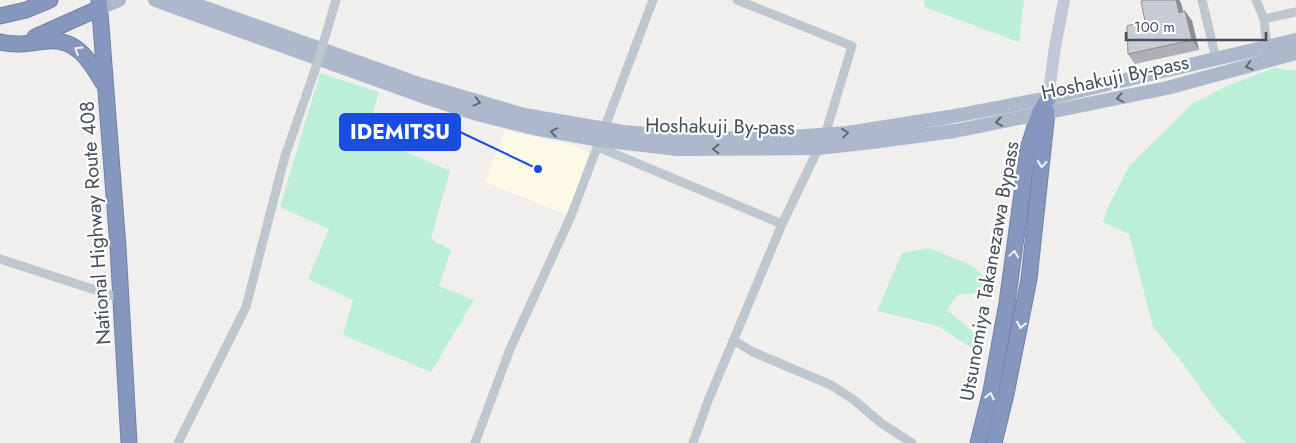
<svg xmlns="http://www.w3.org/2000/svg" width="1296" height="443" font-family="Jost,sans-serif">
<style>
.commercial{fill:#fcf9e7}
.green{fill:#bcefd8}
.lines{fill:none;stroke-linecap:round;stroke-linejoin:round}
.highway-casing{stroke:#7182a9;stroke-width:17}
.street{stroke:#bec6d0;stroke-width:9}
.secondary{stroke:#c1c7d7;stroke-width:12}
.primary{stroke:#aeb8cd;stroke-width:14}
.highway{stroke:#8597bd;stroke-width:15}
.street-bridge{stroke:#bec6d0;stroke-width:9}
.wall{fill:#aeafb6}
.shaded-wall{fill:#8d8f94}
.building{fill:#caccd4;stroke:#8d8f94}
.oneway{stroke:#f3f5f8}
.oneway2{stroke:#606878}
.labels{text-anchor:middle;stroke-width:4.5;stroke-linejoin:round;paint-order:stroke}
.street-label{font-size:20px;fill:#464e5c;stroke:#fff}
.leader{fill:none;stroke:#194de0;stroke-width:2}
.callout-dot{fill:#194de0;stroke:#fff;stroke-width:2}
.callout{fill:#194de0;stroke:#194de0;stroke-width:2}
.callout-label{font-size:21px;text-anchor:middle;font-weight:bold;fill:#fff}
</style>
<rect width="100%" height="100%" fill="#f1eeee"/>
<polygon class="commercial" points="505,130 571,145 587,151 590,156 567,215 485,182"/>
<g class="green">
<polygon points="924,0 1024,0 1019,42 925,7"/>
<polygon points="1275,68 1296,71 1296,443 1246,443 1215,409 1181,361 1153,327 1129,234 1103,222 1108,207 1130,165 1192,104 1229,85"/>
<polygon points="320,73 379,92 367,135 450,171 431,239 451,250 439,286 474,300 431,372 343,335 353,300 308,279 329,229 280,207"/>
<polygon points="929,248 973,266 988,280 975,293 957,295 947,310 979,337 976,351 938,326 877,311 902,253"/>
</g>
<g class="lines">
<g class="highway-casing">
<g id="highway">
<polyline points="99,0 118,247 129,443"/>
<polyline points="0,16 26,10 50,0"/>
<polyline points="35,37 100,8"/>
<path d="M 0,42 C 16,46 31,43 47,41 C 77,38 90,61 103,83"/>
<polyline points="978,443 991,391 1007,303 1028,149 1039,114 1048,98"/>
<polyline points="994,443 1006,394 1029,279 1047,112"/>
</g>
</g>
<g class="street">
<polyline points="1202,0 1216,59"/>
<polyline points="1256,0 1264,19 1267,47"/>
<polyline points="1264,19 1296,12"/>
<polyline points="326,34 336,0"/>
<polyline points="598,147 782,224"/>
<polyline points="0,259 114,296 121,296"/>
<polyline points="733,340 753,352 831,385 854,400 881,423 912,443"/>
<polyline points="178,443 246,307 285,156 316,67"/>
<polyline points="475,443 510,349 571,216 653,0"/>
<polyline points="693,443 708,401 782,224 825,135 852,46 737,0"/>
</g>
<polyline class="secondary" points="1048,98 1055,47 1064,0"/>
<g class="primary">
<polyline points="155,0 422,96 477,114 533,128 600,140 677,149 819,148 872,142 955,131 1167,88 1296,53"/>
<polyline points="183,0 422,85 524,115 623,132 697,138 762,139 847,133 949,117 1048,98 1296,40"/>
<polyline points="100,8 119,0"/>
</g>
<use href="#highway" class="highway"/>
<polyline class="street-bridge" points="316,67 326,34"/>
</g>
<polygon class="wall" points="1145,0 1179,0 1181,3 1183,11 1185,11 1192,21 1199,50 1135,64 1128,54 1145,21"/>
<g class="shaded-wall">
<polygon points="1176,0 1179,0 1181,3 1186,22 1179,13"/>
<polygon points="1185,11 1192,21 1199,50 1192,40"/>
</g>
<polygon class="building" points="1145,0 1176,0 1179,13 1185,11 1192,40 1128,54 1127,26 1145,21 1141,1"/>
<defs><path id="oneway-chevron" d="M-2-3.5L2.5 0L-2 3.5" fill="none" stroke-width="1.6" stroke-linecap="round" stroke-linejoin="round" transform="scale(1.25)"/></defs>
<g class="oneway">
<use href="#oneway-chevron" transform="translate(78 50) rotate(-148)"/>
<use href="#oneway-chevron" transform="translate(1042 164) rotate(95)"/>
<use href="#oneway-chevron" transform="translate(1014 254) rotate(-82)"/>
<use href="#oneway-chevron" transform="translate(1021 325) rotate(101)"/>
<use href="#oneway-chevron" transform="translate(990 396) rotate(-77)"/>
</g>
<g class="oneway2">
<use href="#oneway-chevron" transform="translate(1249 66) rotate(165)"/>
<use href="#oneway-chevron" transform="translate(1120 98) rotate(169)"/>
<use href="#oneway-chevron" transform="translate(477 102) rotate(15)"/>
<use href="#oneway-chevron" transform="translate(999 122) rotate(170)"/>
<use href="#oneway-chevron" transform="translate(554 132) rotate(-169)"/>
<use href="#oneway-chevron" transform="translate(845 133) rotate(-7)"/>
<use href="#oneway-chevron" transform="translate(716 149) rotate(-180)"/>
</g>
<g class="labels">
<g class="street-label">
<text transform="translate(1115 77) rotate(-12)" y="7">Hoshakuji By-pass</text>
<text transform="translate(720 126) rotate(1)" y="7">Hoshakuji By-pass</text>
<text transform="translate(95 223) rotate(-94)" y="7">National Highway Route 408</text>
<text transform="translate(989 271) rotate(-80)" y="7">Utsunomiya Takanezawa Bypass</text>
</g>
</g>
<path class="leader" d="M538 169L460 132"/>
<circle class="callout-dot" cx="538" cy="169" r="5"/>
<rect class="callout" x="340" y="114" width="120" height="36" rx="5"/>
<g class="callout-label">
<text x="400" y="139">IDEMITSU</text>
</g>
<path d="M1126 32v8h140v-8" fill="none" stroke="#464e5c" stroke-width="2.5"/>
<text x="1134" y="32" font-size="15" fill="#464e5c" stroke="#ffffff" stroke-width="4" paint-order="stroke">100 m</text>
</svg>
